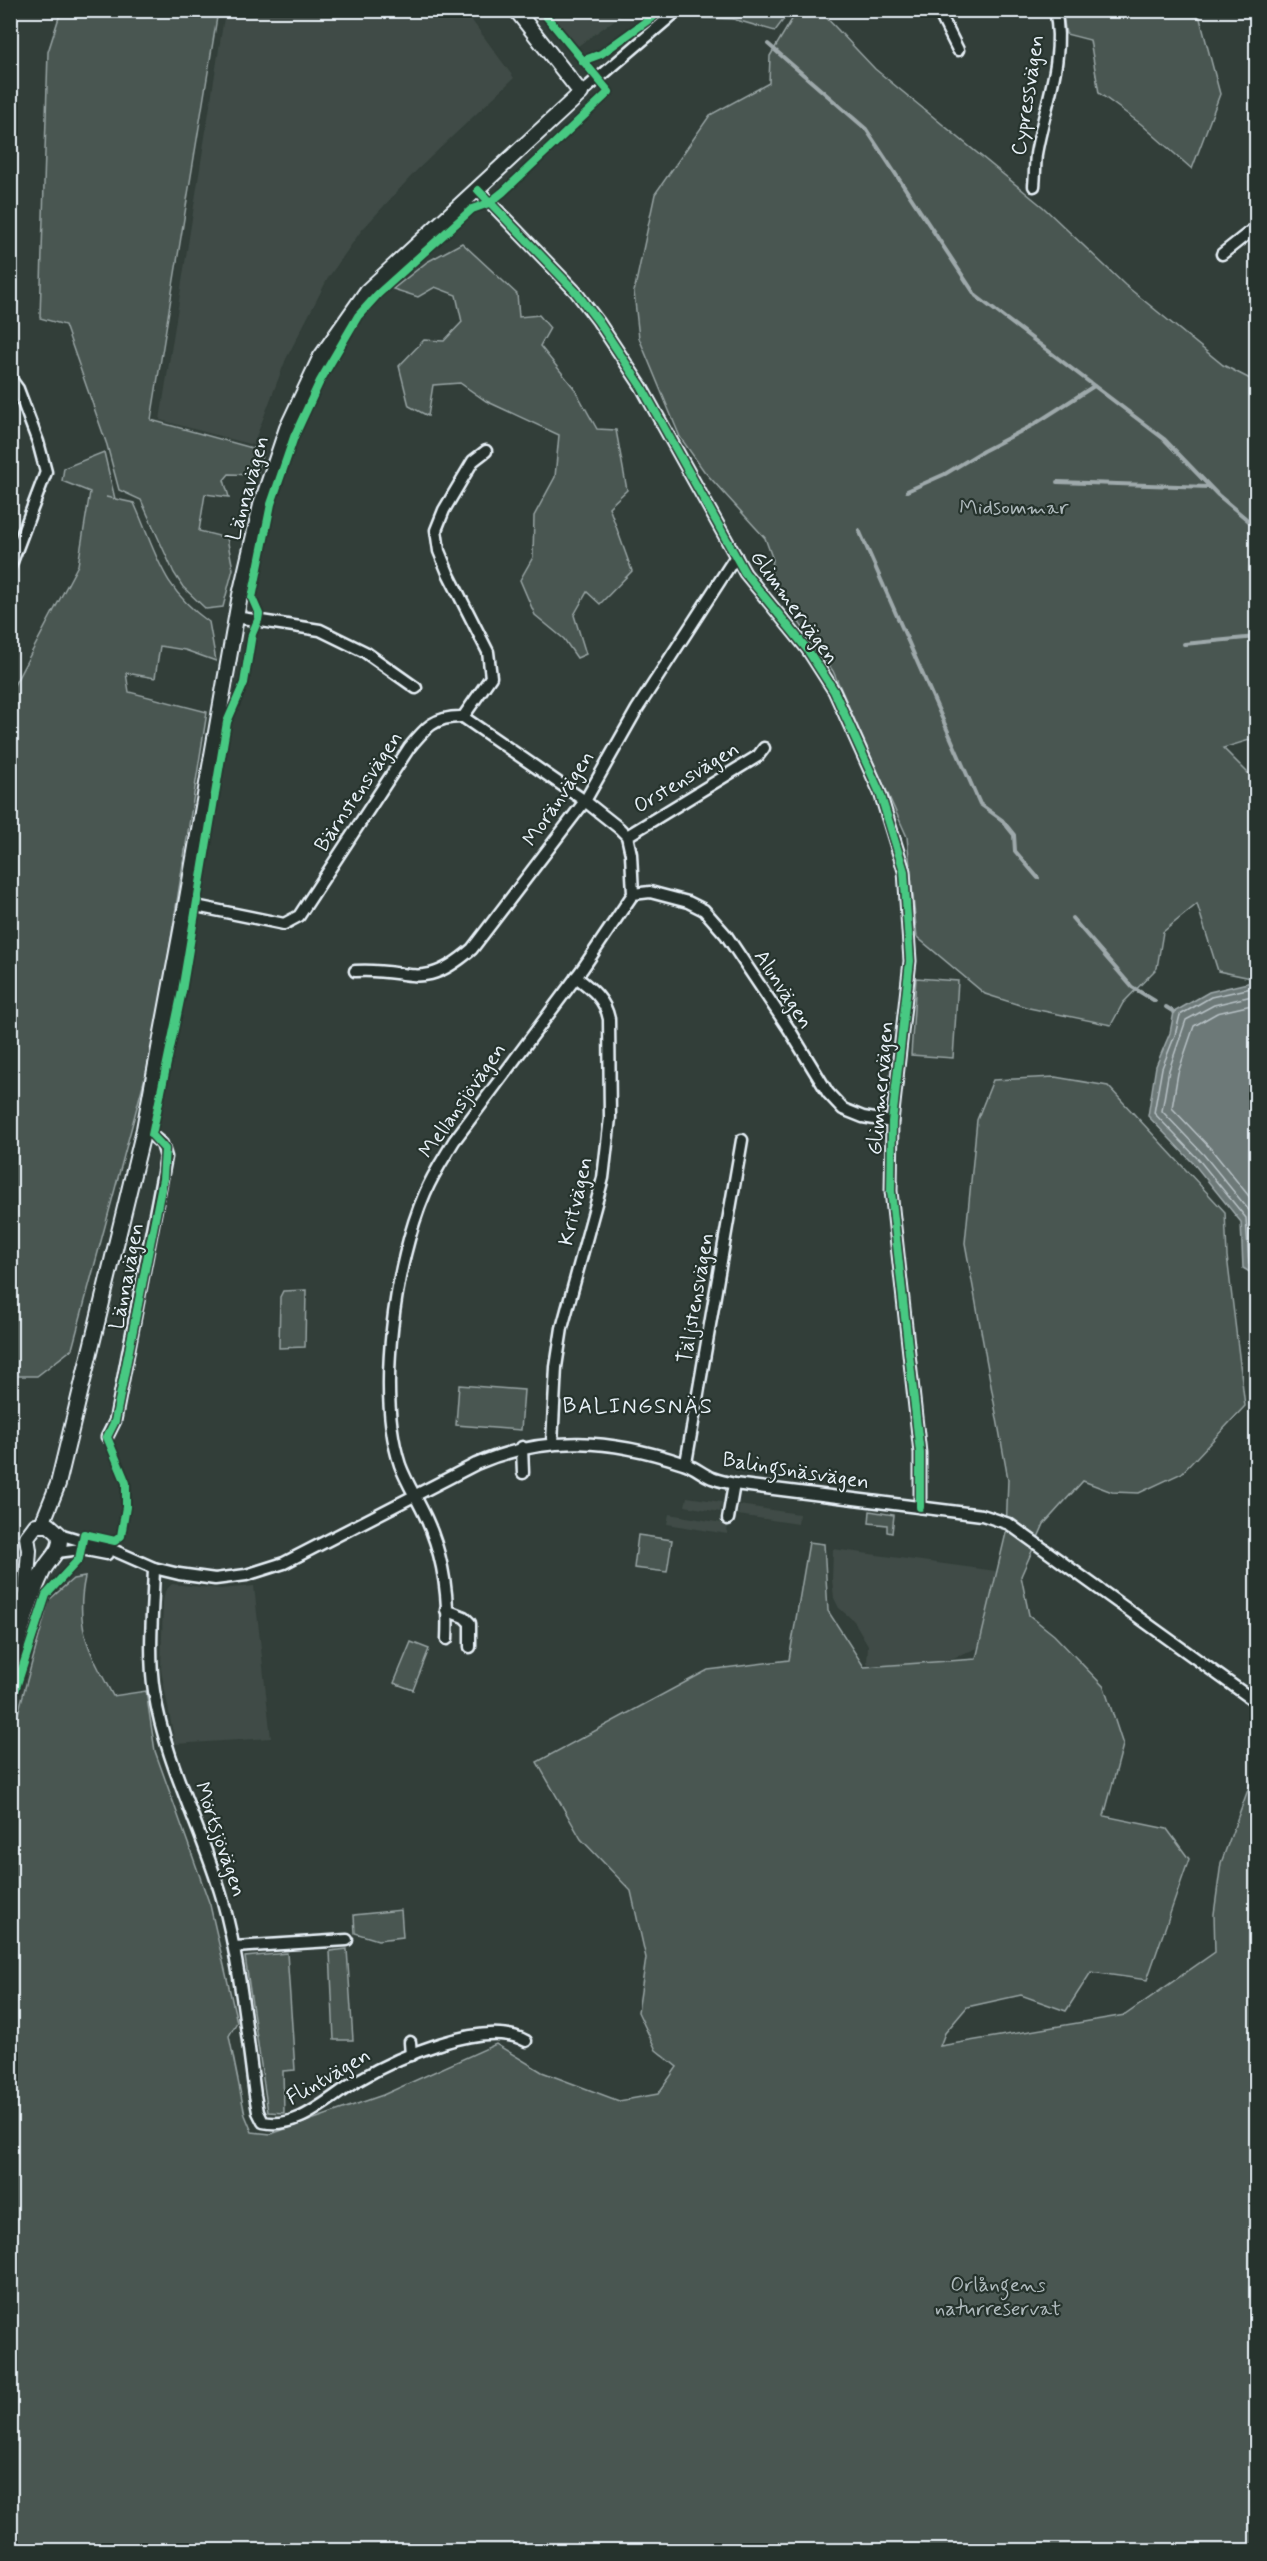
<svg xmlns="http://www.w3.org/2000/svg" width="1267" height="2561" font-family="Mynerve,sans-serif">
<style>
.built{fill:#3f4b46}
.green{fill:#495651;stroke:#98a4a4;stroke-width:1.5}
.water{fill:#6d7978;stroke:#9ea9ab;stroke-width:1.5}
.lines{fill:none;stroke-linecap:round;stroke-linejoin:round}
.shore{stroke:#b7c1c5;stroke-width:1.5}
.stream{stroke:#9ea9ab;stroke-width:4}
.street-casing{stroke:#e8f1f8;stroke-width:15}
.secondary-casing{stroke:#e8f1f8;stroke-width:18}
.street{stroke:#26332d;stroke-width:10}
.secondary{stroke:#26332d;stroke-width:14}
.cycleway-casing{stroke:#26332d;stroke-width:11}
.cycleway{stroke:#46c982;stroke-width:8}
.labels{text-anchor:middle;stroke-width:4.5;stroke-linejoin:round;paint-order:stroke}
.street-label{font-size:21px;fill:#e8f1f8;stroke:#26332d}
.park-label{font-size:21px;fill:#b0bbbe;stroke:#26332d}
.neighbourhood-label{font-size:22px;letter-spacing:1.5px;fill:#e8f1f8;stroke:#26332d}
</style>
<rect width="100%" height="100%" fill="#323e39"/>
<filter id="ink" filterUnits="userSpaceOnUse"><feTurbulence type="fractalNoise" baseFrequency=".0167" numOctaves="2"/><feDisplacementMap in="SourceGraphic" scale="12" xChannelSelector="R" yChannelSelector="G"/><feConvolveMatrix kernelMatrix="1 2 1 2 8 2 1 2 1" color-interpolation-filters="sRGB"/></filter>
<g filter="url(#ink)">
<g class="built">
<polygon points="225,11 465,11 514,78 416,171 361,231 328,278 286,359 253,445 160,420"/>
<polygon points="549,11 627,11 578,46"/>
<polygon points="687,1497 722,1502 720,1512 685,1506"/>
<polygon points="739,1505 799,1514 798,1524 738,1515"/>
<polygon points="669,1514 728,1524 727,1534 667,1524"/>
<polygon points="833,1549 996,1571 990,1643 916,1673 867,1664 868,1645 854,1621 839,1608 834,1598 832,1579"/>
<polygon points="172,1584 221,1589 254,1586 271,1738 175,1744 161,1670 163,1602 165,1591"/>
</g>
<g class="green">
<polygon points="61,11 218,11 151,420 263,451 257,475 229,474 224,480 229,497 205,494 199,531 227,538 233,569 223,607 206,609 183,587 174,573 141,500 119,490 107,445 65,325 40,318 48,52"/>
<polygon points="701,11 701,10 790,11 775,31 733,19 703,18"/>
<polygon points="797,11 820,11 875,69 1043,207 1125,285 1223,365 1256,382 1256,738 1223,748 1256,781 1256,979 1218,971 1197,904 1163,932 1157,968 1123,1003 1111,1025 1029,1008 985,994 917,937 907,837 833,671 766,575 771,571 773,560 765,538 704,471 680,437 639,338 634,292 655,194 710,115 769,83 770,56"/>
<polygon points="1062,11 1198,11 1220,94 1192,169 1141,124 1099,93 1090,40 1066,34"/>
<polygon points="462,243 517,294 519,317 539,315 550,328 540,346 574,388 597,429 616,430 627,490 609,507 632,571 600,604 587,592 574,615 586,654 577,658 564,639 535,615 520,580 533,557 534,516 555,477 559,435 486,401 460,383 433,385 428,416 409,406 399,366 424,340 444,341 462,322 456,295 435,287 418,297 393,289 427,262"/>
<path d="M 104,452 L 115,499 L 106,497 L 134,503 C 157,554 161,588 209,622 L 216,661 L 185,650 L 160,646 L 155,678 L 126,673 L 129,692 L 207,712 L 155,1040 L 72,1349 L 37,1376 L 11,1376 L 11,691 L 78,565 L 90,492 L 62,481 L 64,468 Z"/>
<polygon points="916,978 958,981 953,1058 911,1055"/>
<path d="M 1055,1077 L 1108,1086 L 1225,1212 L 1227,1256 L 1245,1406 L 1182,1473 L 1139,1493 L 1112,1492 L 1083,1481 L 1044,1524 L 1021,1576 L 1029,1615 L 1054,1635 L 1104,1687 L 1123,1745 L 1104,1816 L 1167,1829 L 1189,1859 L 1147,1980 L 1091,1972 L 1066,2011 L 1021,1995 L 967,2007 L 945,2033 L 940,2046 L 1125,2015 L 1215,1952 L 1214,1914 L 1221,1863 L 1256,1768 L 1256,2550 L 11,2550 L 11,1739 L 49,1600 L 73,1579 L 85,1577 C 74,1628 90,1652 113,1696 L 146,1691 L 155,1751 L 210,1905 L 237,2022 L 229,2036 L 245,2115 L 252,2132 L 271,2134 L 383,2095 L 496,2044 L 542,2072 L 619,2101 L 658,2094 L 677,2067 L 656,2050 L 638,2012 L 646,1958 L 631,1891 L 581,1839 L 537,1762 L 708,1670 L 789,1660 L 809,1542 L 824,1544 L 828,1611 L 864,1667 L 976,1659 L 1006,1533 L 1008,1479 L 965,1243 L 977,1120 L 993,1080 Z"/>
<polygon points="306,1290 305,1347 279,1348 280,1297 283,1291"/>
<polygon points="459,1385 524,1390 521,1430 456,1425"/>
<polygon points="870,1511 894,1515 892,1533 887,1532 887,1525 869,1523"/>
<polygon points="638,1535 672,1540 667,1572 634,1568"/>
<polygon points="411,1642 429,1649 413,1690 394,1683"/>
<polygon points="401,1910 403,1937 378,1940 355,1933 354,1915"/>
<polygon points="347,1949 353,2040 334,2040 330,1951"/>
<polygon points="287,1953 295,2070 283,2071 284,2113 268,2112 245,1957"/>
</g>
<polygon class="water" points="1256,981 1256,1276 1243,1268 1241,1222 1194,1164 1148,1116 1156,1066 1170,1033 1174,1012 1209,992"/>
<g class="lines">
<g class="shore">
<polyline points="1256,987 1211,997 1180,1015 1175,1035 1162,1068 1154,1113 1199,1160 1246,1218 1249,1264 1256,1269"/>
<polyline points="1256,995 1214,1005 1186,1020 1169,1070 1162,1111 1204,1155 1252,1214 1256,1260"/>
<polyline points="1256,1004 1217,1013 1194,1026 1178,1073 1172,1108 1211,1149 1256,1205"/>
</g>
<g class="stream">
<polyline points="768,44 866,129 976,296 1164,439 1218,495 1256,527"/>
<polyline points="1057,482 1209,487"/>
<polyline points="907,491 945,474 983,451 1033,425 1094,386"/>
<polyline points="859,530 980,804 1002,820 1014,835 1015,851 1038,878"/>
<polyline points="1184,644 1256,637"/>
<polyline points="1072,918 1132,987 1155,1001"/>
<polyline points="1166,1007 1174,1012"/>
</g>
<g class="street-casing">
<g id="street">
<polyline points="938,10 958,50"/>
<polyline points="581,93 678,10"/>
<path d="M 1034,186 C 1035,176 1035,164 1036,154 C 1044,107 1066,59 1055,10"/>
<polyline points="478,190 575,291 598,321 641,386 745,573 807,649 834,691 880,793 904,871 910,961 892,1122 891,1191 920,1453 920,1507"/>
<polyline points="1222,254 1256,227"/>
<polyline points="10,378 18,389 38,442 46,472 10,567"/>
<polyline points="235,617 320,630 365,652 416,688"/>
<polyline points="627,836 758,756 764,748"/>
<polyline points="633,894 650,892 688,902 704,910 726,935 789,1029 828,1093 843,1109 863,1117 892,1122"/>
<path d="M 186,904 L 284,924 L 299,916 L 409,748 C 426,727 435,716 463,717 L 491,677 L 488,652 L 448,573 L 439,551 L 436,530 L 444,510 L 473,461 L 486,451"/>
<path d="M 355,971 C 411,967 420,994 472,949 L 585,801 L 637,709 L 736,556"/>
<polyline points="107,1437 115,1421 166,1157 162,1144 144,1129"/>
<path d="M 552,1443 L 556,1367 L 562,1328 L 603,1178 L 610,1118 L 609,1019 C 605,999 592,989 576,977"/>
<polyline points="522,1447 523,1473"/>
<polyline points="686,1463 742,1140"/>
<polyline points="728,1519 734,1484"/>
<path d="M 59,1534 L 113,1550 L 154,1568 L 179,1574 L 215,1579 L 246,1575 L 284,1563 L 476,1464 C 547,1434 611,1439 683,1463 C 694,1466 702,1474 712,1478 C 719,1481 727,1482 734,1484 L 982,1515 L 1009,1524 L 1256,1702"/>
<polyline points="57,1552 81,1549 107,1554"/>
<path d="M 154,1568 C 153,1606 148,1654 154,1691 C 165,1763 202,1829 222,1898 C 240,1962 246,2029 255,2095 L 258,2112 L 263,2122 C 299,2130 328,2098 357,2081 C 394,2059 485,2017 526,2041"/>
<polyline points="446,1610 464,1617 470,1623 470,1647"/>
<path d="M 447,1639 C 449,1598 443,1555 426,1518 C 418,1500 407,1484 400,1465 C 376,1392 395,1262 425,1193 C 433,1174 444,1158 454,1141 L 583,968 L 633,894 L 631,854 L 627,836 L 619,828 L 585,801 L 463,717"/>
<polyline points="234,1947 347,1940"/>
<polyline points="410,2042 411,2055"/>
</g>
</g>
<g class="secondary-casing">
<g id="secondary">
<polyline points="42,1524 58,1484 144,1129 186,904 240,595 261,505 287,428 320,358 367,291 581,93 516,10"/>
<path d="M 10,1645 L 26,1593 L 29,1550 L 27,1537 L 36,1525 L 49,1525 L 59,1534 C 64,1550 49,1558 43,1571 C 28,1602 20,1637 10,1670"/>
</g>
</g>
<use href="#street" class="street"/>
<use href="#secondary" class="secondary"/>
<g class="cycleway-casing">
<g id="cycleway">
<polyline points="582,61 601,54 662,10"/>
<polyline points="478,190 575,291 598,321 641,386 745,573 807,649 834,691 880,793 904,871 910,961 892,1122 891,1191 920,1453 920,1507"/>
<polyline points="10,1706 46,1595 79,1559 84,1534 115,1541 121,1536 126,1507 126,1483 107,1437 115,1421 163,1179 165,1149 152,1135 182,991 227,722 244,683 252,634 258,620 259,614 252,598 271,504 294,437 320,381 358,316 378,294 472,209 489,203 503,192 609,92 541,10"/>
</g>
</g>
<use href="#cycleway" class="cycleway"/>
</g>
</g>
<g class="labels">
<g class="street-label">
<text transform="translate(1027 95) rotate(-81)" y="7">Cypressvägen</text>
<text transform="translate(247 488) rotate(-74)" y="7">Lännavägen</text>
<text transform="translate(795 607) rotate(54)" y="7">Glimmervägen</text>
<text transform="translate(686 777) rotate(-31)" y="7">Orstensvägen</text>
<text transform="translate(358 791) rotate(-56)" y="7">Bärnstensvägen</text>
<text transform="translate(558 798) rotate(-56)" y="7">Moränvägen</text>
<text transform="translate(784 989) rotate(57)" y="7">Alunvägen</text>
<text transform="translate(880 1088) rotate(-85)" y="7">Glimmervägen</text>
<text transform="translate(462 1100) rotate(-55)" y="7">Mellansjövägen</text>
<text transform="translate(575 1201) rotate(-77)" y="7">Kritvägen</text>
<text transform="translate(126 1276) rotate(-79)" y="7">Lännavägen</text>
<text transform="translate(695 1298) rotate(-80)" y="7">Täljstensvägen</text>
<text transform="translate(796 1470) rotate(9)" y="7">Balingsnäsvägen</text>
<text transform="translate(221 1839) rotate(71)" y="7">Mörtsjövägen</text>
<text transform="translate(328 2076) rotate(-30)" y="7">Flintvägen</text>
</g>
<g class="park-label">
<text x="1014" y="514">Midsommar</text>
<text x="998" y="2291">Orlångens<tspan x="998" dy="24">naturreservat</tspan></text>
</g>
<g class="neighbourhood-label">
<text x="638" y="1413">BALINGSNÄS</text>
</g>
</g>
<rect width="1267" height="2561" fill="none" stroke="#26332d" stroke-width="36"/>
<rect x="18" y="18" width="1231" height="2525" fill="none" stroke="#e8f1f8" stroke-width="2" filter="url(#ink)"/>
</svg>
